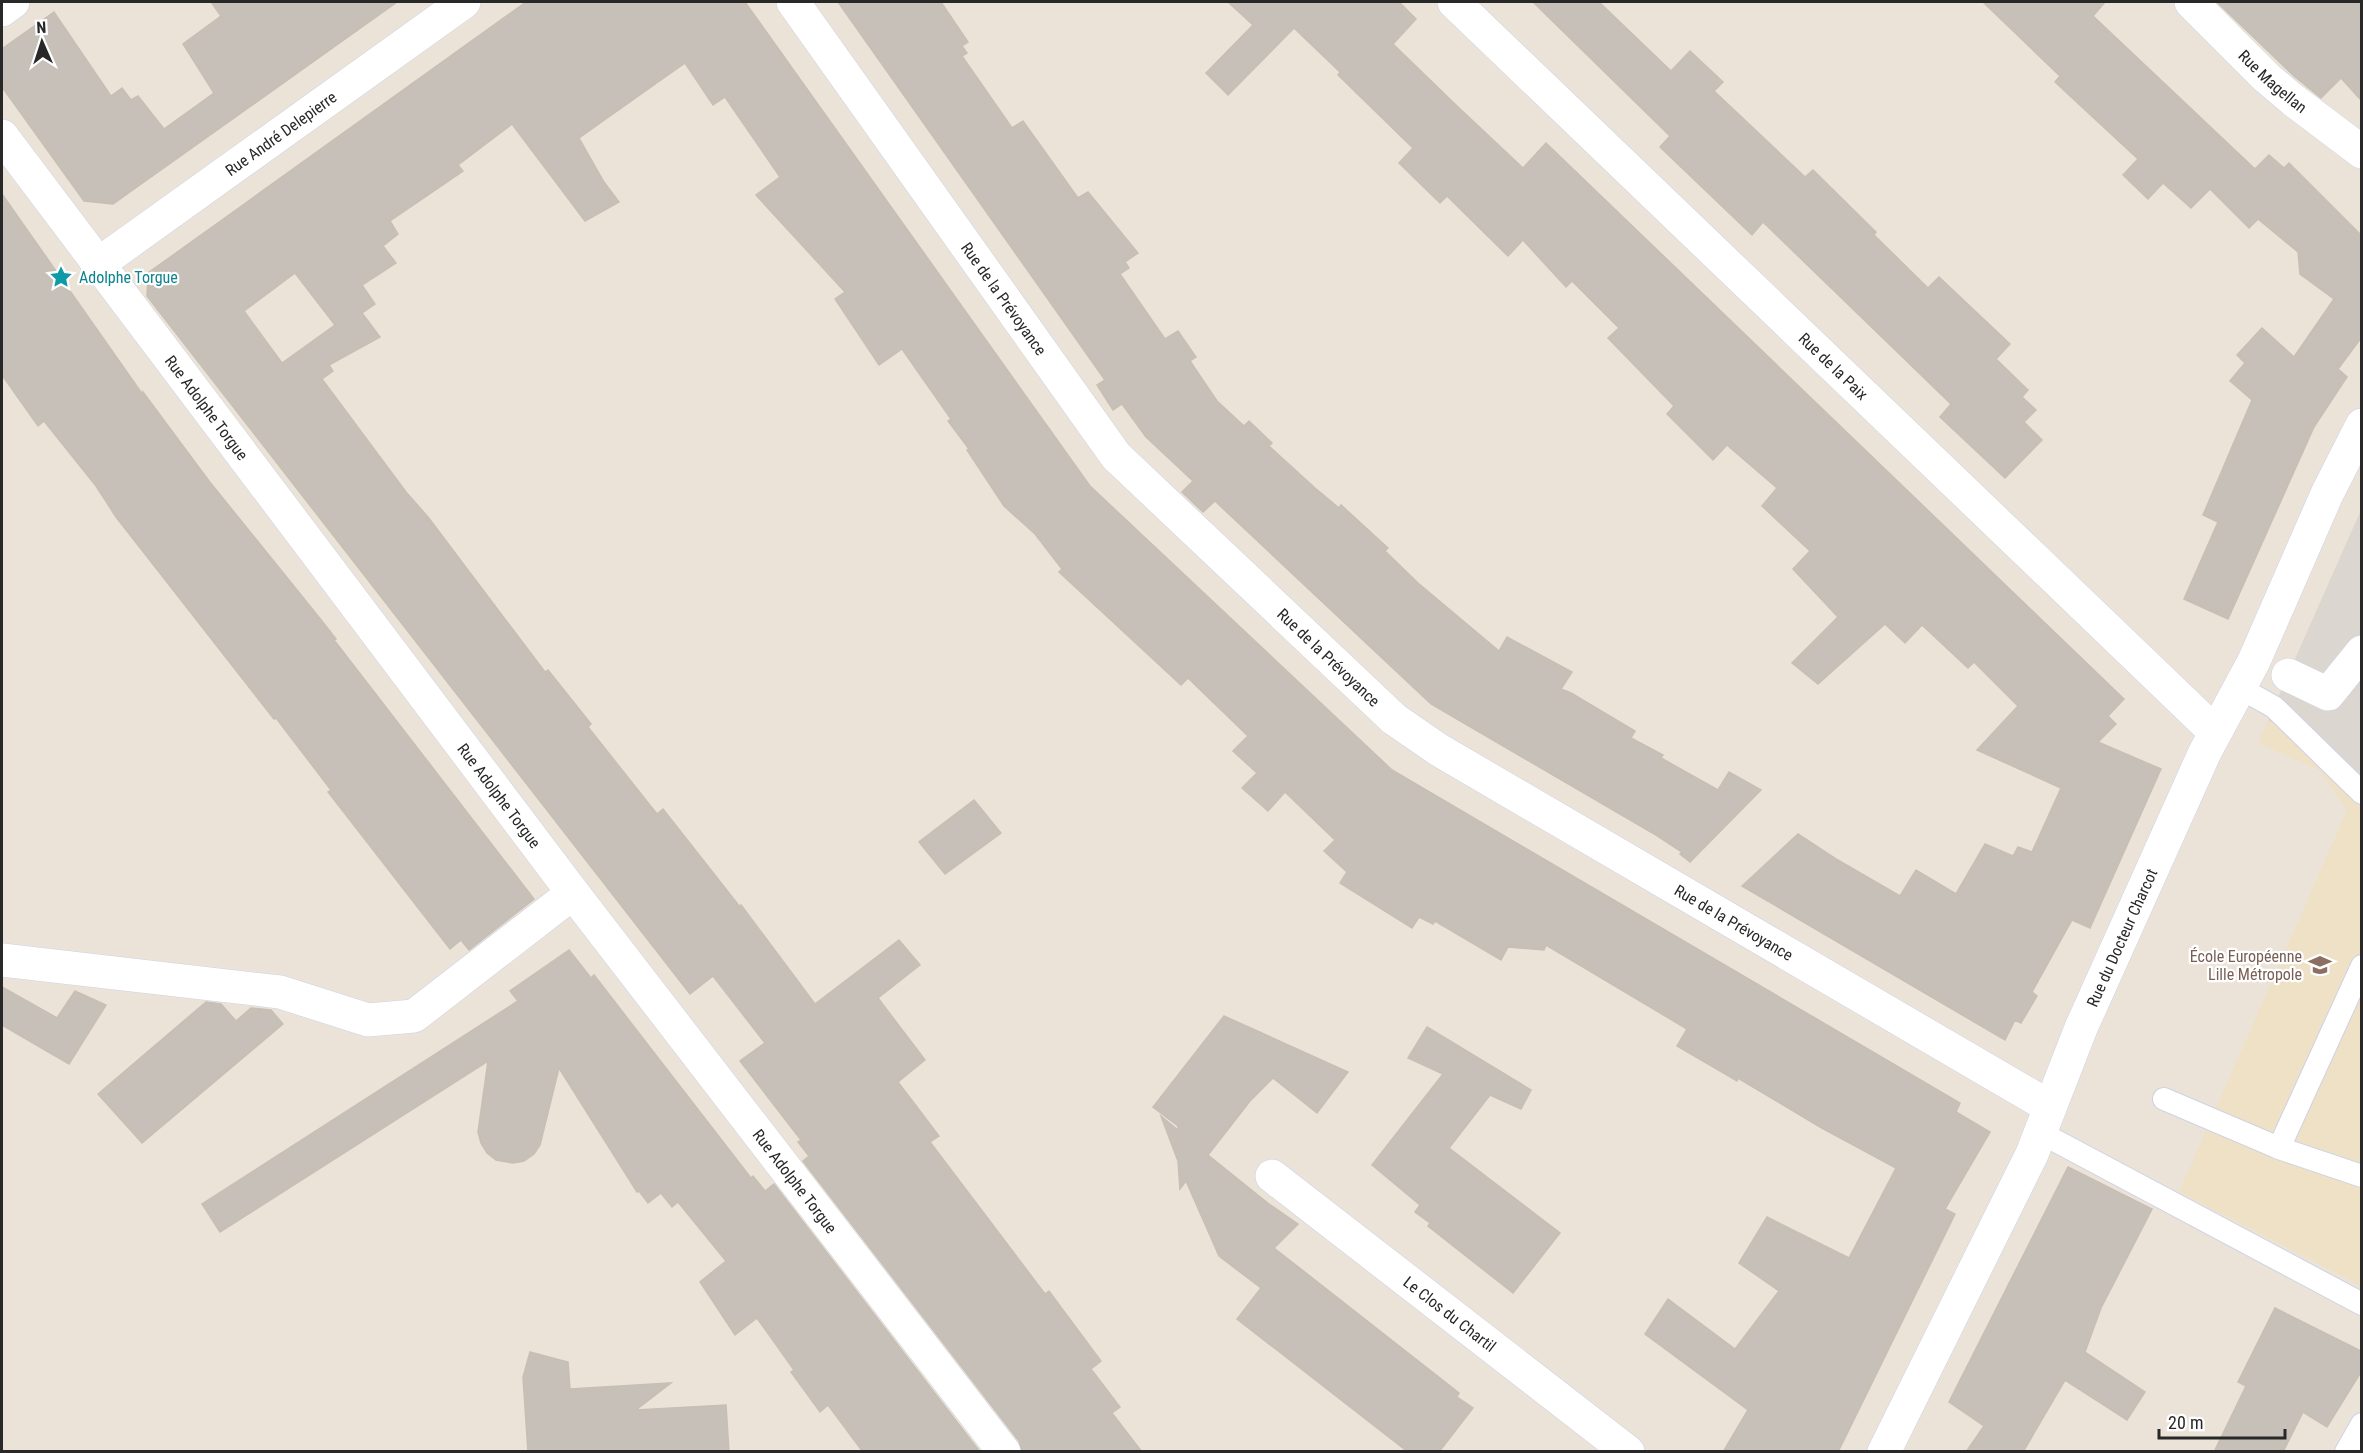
<svg xmlns="http://www.w3.org/2000/svg" width="2363" height="1453" font-family="'Roboto Condensed',sans-serif">
<style>
.education{fill:#efe1c6}
.plaza{fill:#dcd6d0}
.building{fill:#c7c0b8;stroke:#c7bfb2;stroke-width:1.5;fill-rule:evenodd}
.lines{fill:none;stroke-linecap:round;stroke-linejoin:round}
.service-casing{stroke:#ced2e3;stroke-width:24}
.pedestrian-casing{stroke:#ced2e3;stroke-width:34}
.minor-casing{stroke:#ced2e3;stroke-width:34}
.tertiary-casing{stroke:#ced2e3;stroke-width:34}
.service{stroke:#fff;stroke-width:22}
.pedestrian{stroke:#fff;stroke-width:33}
.minor{stroke:#fff;stroke-width:33}
.tertiary{stroke:#fff;stroke-width:33}
.labels{text-anchor:middle;stroke-width:4.5;stroke-linejoin:round;paint-order:stroke}
.street-label{font-size:16px;fill:#282828;stroke:#fff}
.culture-label{font-size:16px;fill:#0d838f;stroke:#fff;text-anchor:start}
.education-label{font-size:16px;fill:#785e54;stroke:#fff;text-anchor:end}
</style>
<rect width="100%" height="100%" fill="#ece3d8"/>
<polygon class="education" points="2361,510 2361,1286 2179,1192 2347,810 2319,770 2258,743"/>
<polygon class="plaza" points="2361,510 2361,774 2337,757 2268,720"/>
<g class="building">
<polygon points="211,2 397,2 113,204 84,201 2,87 2,49 54,12 111,96 122,88 131,100 138,96 164,129 214,93 183,44 221,16"/>
<path d="M 526,2 L 745,2 L 1090,486 L 1392,770 L 1960,1103 L 1956,1112 L 1990,1132 L 1945,1209 L 1955,1214 L 1838,1452 L 1723,1452 L 1748,1410 L 1645,1334 L 1668,1299 L 1735,1349 L 1779,1291 L 1739,1263 L 1767,1217 L 1849,1258 L 1896,1168 L 1820,1127 L 1738,1078 L 1737,1081 L 1677,1046 L 1687,1029 L 1546,945 L 1544,950 L 1508,947 L 1501,960 L 1435,921 L 1433,924 L 1419,917 L 1412,928 L 1340,883 L 1347,872 L 1324,851 L 1335,840 L 1285,792 L 1268,811 L 1242,788 L 1257,773 L 1233,751 L 1248,736 L 1188,678 L 1181,685 L 1059,572 L 1062,569 L 1035,534 L 1004,506 L 967,450 L 969,449 L 948,421 L 951,419 L 902,349 L 879,365 L 835,299 L 845,292 L 756,195 L 780,177 L 725,97 L 713,105 L 685,63 L 579,138 L 604,182 L 619,202 L 585,221 L 512,124 L 458,165 L 463,171 L 390,221 L 398,234 L 383,246 L 396,263 L 362,285 L 375,304 L 362,313 L 380,337 L 329,365 L 333,371 L 322,379 L 406,492 L 428,517 L 545,672 L 548,670 L 591,724 L 588,727 L 622,770 L 657,814 L 663,809 L 740,907 L 741,905 L 815,1004 L 899,940 L 920,965 L 878,998 L 925,1060 L 898,1082 L 939,1136 L 930,1142 L 1045,1294 L 1049,1291 L 1101,1361 L 1091,1369 L 1120,1407 L 1112,1413 L 1142,1452 L 1022,1452 L 1019,1441 L 803,1161 L 809,1156 L 798,1142 L 801,1140 L 740,1061 L 765,1043 L 713,976 L 690,994 L 147,296 L 148,273 ZM 295,273 L 335,325 L 282,363 L 244,311 Z"/>
<polygon points="838,2 941,2 968,42 962,46 967,53 962,56 1012,128 1023,121 1078,198 1088,192 1138,253 1125,262 1129,268 1120,274 1165,339 1178,331 1196,357 1190,361 1217,401 1244,426 1249,421 1272,443 1269,446 1315,488 1339,508 1341,505 1388,548 1385,551 1418,583 1499,651 1507,637 1572,672 1561,689 1571,693 1635,731 1631,738 1663,755 1661,758 1718,790 1729,772 1761,790 1690,862 1680,854 1682,852 1656,835 1431,704 1215,501 1203,512 1182,492 1193,481 1146,437 1122,404 1113,410 1097,385 1105,380"/>
<polygon points="1228,2 1399,2 1416,19 1393,44 1457,106 1523,168 1546,143 2124,699 2108,716 2116,724 2098,742 2161,769 2090,928 2072,920 2032,992 2037,996 2021,1023 2015,1020 2005,1040 1742,886 1798,834 1836,859 1900,896 1916,870 1956,894 1985,844 2013,856 2018,847 2032,852 2061,788 1977,750 2018,706 1974,662 1968,668 1922,625 1905,643 1885,624 1818,684 1792,663 1838,617 1793,569 1810,551 1762,506 1777,488 1727,445 1713,460 1667,414 1674,406 1608,338 1619,328 1572,281 1566,287 1523,240 1508,256 1447,196 1440,203 1399,163 1413,148 1338,75 1340,72 1294,28 1228,95 1206,73 1253,25"/>
<polygon points="1533,2 1599,2 1671,71 1690,51 1723,82 1714,91 1805,177 1813,170 1876,232 1874,235 1928,288 1939,277 2010,344 1996,359 2028,390 2022,397 2036,410 2024,422 2042,440 2005,478 1940,417 1951,404 1763,222 1752,235 1660,147 1670,136"/>
<polygon points="1983,2 2105,2 2093,16 2255,169 2269,155 2284,168 2289,163 2361,235 2361,338 2338,369 2347,377 2314,427 2228,619 2184,599 2218,522 2203,515 2252,400 2230,381 2245,363 2237,355 2262,328 2294,357 2334,299 2300,274 2298,252 2258,219 2249,228 2210,189 2191,208 2163,183 2148,199 2123,175 2138,159 2055,82 2060,76"/>
<polygon points="2217,2 2361,2 2361,100 2341,78 2321,98 2294,76"/>
<polygon points="2,194 143,395 143,392 209,481 322,621 336,639 334,640 534,899 469,950 461,940 450,949 328,792 331,790 276,718 274,719 116,517 96,486 44,421 38,426 2,375"/>
<polygon points="974,800 1001,833 945,874 919,842"/>
<polygon points="569,950 591,978 594,975 751,1178 753,1176 765,1191 774,1184 980,1452 863,1452 828,1405 820,1412 791,1372 794,1370 757,1318 735,1335 700,1282 726,1261 678,1202 672,1207 661,1193 648,1203 639,1191 637,1192 559,1068 540,1145 534,1154 524,1161 513,1163 496,1160 487,1153 481,1143 478,1132 488,1061 220,1232 202,1204 518,1001 510,991"/>
<polygon points="2,987 57,1018 75,991 106,1005 69,1064 2,1025"/>
<polygon points="206,1002 221,1004 236,1021 251,1008 271,1010 283,1024 142,1143 98,1094"/>
<polygon points="1224,1016 1348,1072 1317,1113 1273,1078 1250,1101 1208,1155 1269,1204 1298,1224 1274,1248 1459,1393 1457,1397 1473,1408 1439,1452 1408,1452 1237,1319 1261,1288 1219,1256 1186,1181 1180,1189 1178,1161 1161,1116 1178,1130 1178,1126 1153,1107"/>
<polygon points="1427,1027 1531,1090 1521,1109 1490,1095 1449,1148 1560,1233 1513,1293 1428,1226 1430,1223 1415,1212 1420,1205 1372,1165 1443,1074 1408,1058"/>
<polygon points="2068,1167 2152,1209 2101,1308 2085,1352 2145,1392 2127,1420 2065,1380 2023,1452 1966,1452 1984,1426 1949,1402"/>
<polygon points="2275,1308 2361,1351 2361,1372 2327,1427 2303,1412 2283,1452 2214,1452 2246,1386 2238,1382"/>
<polygon points="530,1352 568,1362 570,1389 671,1383 636,1410 726,1405 729,1452 528,1452 523,1377"/>
</g>
<g class="lines">
<g class="service-casing">
<g id="service">
<polyline points="2240,688 2274,707 2362,793"/>
<polyline points="2164,1099 2279,1148 2362,966"/>
<polyline points="2041,1133 2362,1304"/>
<polyline points="2279,1148 2362,1176"/>
<polyline points="2346,1452 2362,1424"/>
</g>
</g>
<g class="pedestrian-casing">
<polyline id="pedestrian" points="2288,675 2328,694 2362,652"/>
</g>
<g class="minor-casing">
<g id="minor">
<path id="s1" d="M 793,2 L 1116,456 L 1394,719 L 1439,750 L 2050,1107"/>
<path id="s2" d="M 1454,2 L 2215,732"/>
<path id="s3" d="M 2191,2 L 2267,78 L 2293,100 L 2362,152"/>
<polyline points="2,10 13,2"/>
<path id="s4" d="M 2,136 L 573,893 L 1004,1452"/>
<path id="s5" d="M 97,265 L 464,2"/>
<polyline points="2,960 280,992 368,1020 414,1016 573,893"/>
<path id="s6" d="M 1272,1176 L 1628,1452"/>
</g>
</g>
<g class="tertiary-casing">
<g id="tertiary">
<path id="s7" d="M 1884,1452 L 2032,1154 L 2081,1028 L 2205,752 L 2254,661 L 2327,494 L 2362,425"/>
</g>
</g>
<use href="#service" class="service"/>
<use href="#pedestrian" class="pedestrian"/>
<use href="#minor" class="minor"/>
<use href="#tertiary" class="tertiary"/>
</g>
<defs>
<g id="sight-bare" transform="scale(1.8)"><path d="M0-6L1.8-2.2L6-1.7L2.9 1.2L3.7 5.4L0 3.3L-3.7 5.4L-2.9 1.2L-6-1.7L-1.8-2.2Z" fill="#0f9aa8" stroke="#fff" stroke-width="2.5" paint-order="stroke"/></g>
<g id="school-bare" transform="scale(1.8)"><path d="M0-5L7-2L0 1L-7-2ZM-4 1L0 2.5L4 1V4Q0 6-4 4Z" fill="#8d6e63" stroke="#fff" stroke-width="2.5" paint-order="stroke"/></g>
</defs>
<g fill-rule="evenodd">
<use href="#sight-bare" x="61" y="277"/>
<use href="#school-bare" x="2320" y="965"/>
</g>
<g class="labels">
<g class="street-label">
<text dy="6" stroke="none"><textPath href="#s3" startOffset="114">Rue Magellan</textPath></text>
<text dy="6" stroke="none"><textPath href="#s5" startOffset="226">Rue André Delepierre</textPath></text>
<text dy="6" stroke="none"><textPath href="#s1" startOffset="364">Rue de la Prévoyance</textPath></text>
<text dy="6" stroke="none"><textPath href="#s2" startOffset="526">Rue de la Paix</textPath></text>
<text dy="6" stroke="none"><textPath href="#s4" startOffset="340">Rue Adolphe Torgue</textPath></text>
<text dy="6" stroke="none"><textPath href="#s1" startOffset="850">Rue de la Prévoyance</textPath></text>
<text dy="6" stroke="none"><textPath href="#s4" startOffset="826">Rue Adolphe Torgue</textPath></text>
<text dy="6" stroke="none"><textPath href="#s1" startOffset="1336">Rue de la Prévoyance</textPath></text>
<text dy="6" stroke="none"><textPath href="#s7" startOffset="567">Rue du Docteur Charcot</textPath></text>
<text dy="6" stroke="none"><textPath href="#s4" startOffset="1312">Rue Adolphe Torgue</textPath></text>
<text dy="6" stroke="none"><textPath href="#s6" startOffset="225">Le Clos du Chartil</textPath></text>
</g>
<g class="culture-label">
<text x="79" y="283">Adolphe Torgue</text>
</g>
<g class="education-label">
<text x="2302" y="962">École Européenne<tspan x="2302" dy="18">Lille Métropole</tspan></text>
</g>
</g>
<rect width="2363" height="1453" fill="none" stroke="#282828" stroke-width="6"/>
<g transform="translate(42 42) rotate(357)" stroke="#ffffff" stroke-width="4.5" paint-order="stroke">
<path d="M0-4.5L10 22L0 15L-10 22Z" fill="#282828"/>
<text y="-9" font-size="16" font-weight="bold" text-anchor="middle" fill="#282828">N</text>
</g>
<path d="M2159 1429v9h126v-9" fill="none" stroke="#282828" stroke-width="3"/>
<text x="2168" y="1429" font-size="18" fill="#282828" stroke="#ffffff" stroke-width="4.5" paint-order="stroke">20 m</text>
</svg>
